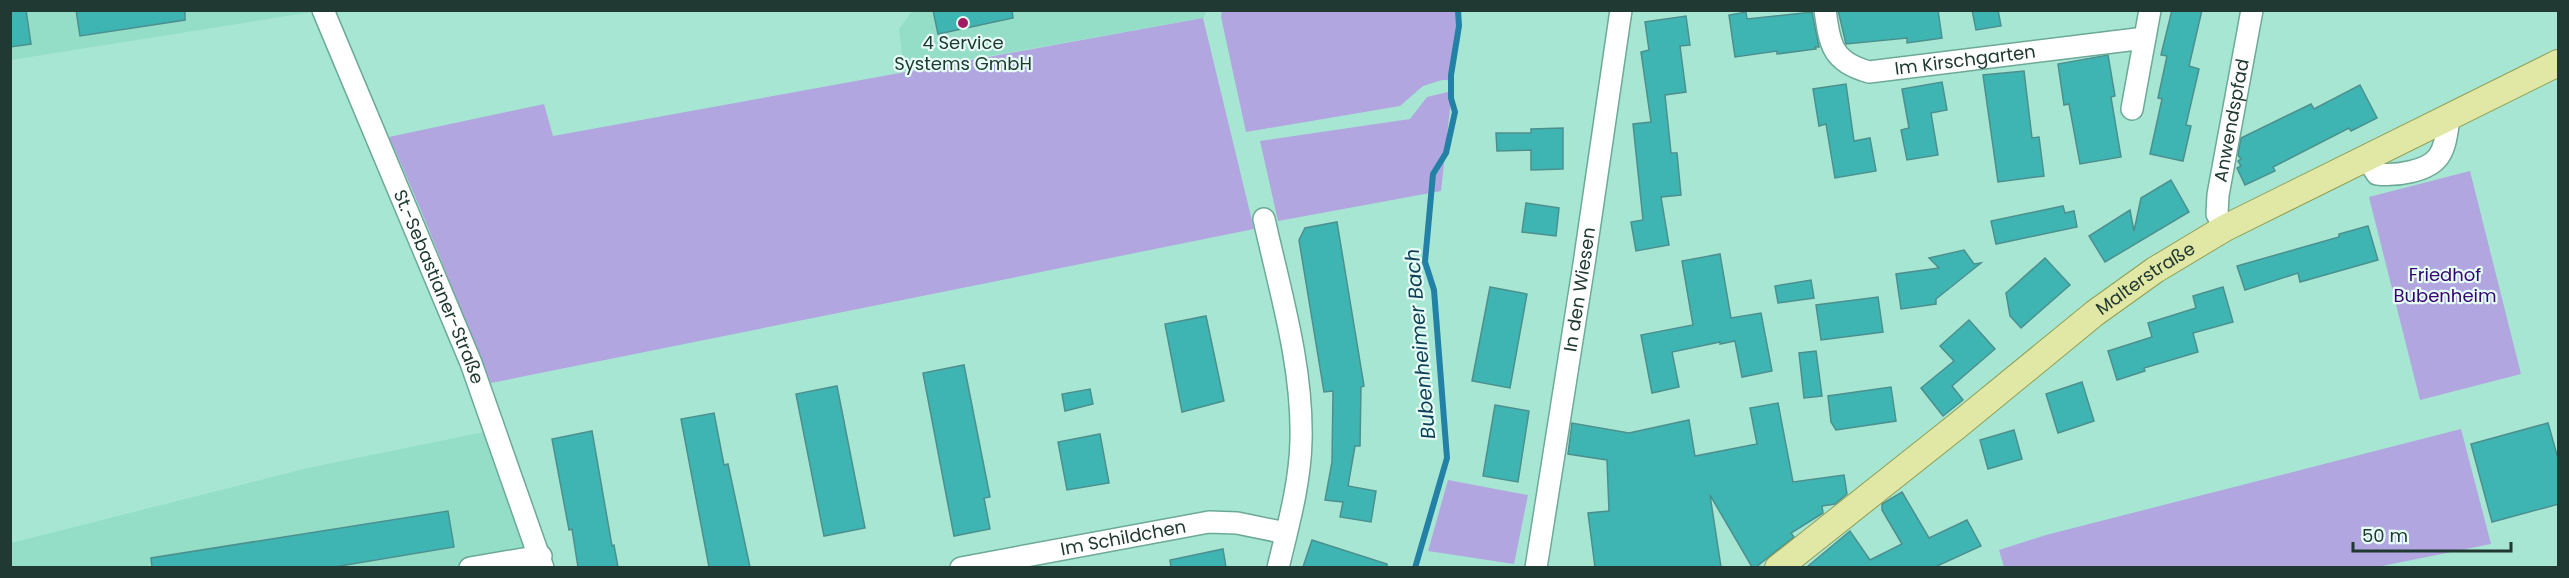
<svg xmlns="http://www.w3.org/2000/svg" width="2569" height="578" font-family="Poppins,sans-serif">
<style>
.built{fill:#94ddc7}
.green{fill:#b2a6e1}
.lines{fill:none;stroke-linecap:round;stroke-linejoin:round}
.stream{stroke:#2381a5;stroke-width:6}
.building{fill:#3eb5b3;stroke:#4c908e;stroke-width:1.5}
.minor-casing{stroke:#6ca997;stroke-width:24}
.major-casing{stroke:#90a055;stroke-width:28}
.minor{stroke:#fff;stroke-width:21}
.major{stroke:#e1e7a4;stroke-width:26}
.poi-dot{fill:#a21964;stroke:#e6fef6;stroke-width:2}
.labels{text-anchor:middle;stroke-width:4.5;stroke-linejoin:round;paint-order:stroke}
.poi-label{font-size:18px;fill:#203932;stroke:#e6fef6}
.street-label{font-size:18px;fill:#203932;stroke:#e6fef6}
.park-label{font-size:18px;fill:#360372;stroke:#e6fef6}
.water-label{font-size:20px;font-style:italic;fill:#0f3f56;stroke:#e6fef6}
</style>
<rect width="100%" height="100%" fill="#a7e6d3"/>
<g class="built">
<polygon points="311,10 312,12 11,60 11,11"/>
<polygon points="912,11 1207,11 1203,18 904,71 899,29"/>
<polygon points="489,431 536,568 11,568 11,543 308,468"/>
</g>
<g class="green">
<polygon points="1222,11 1460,11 1453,80 1442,80 1423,86 1400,106 1246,132 1221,17"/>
<path d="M 1203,18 L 1254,229 L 491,383 C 457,302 426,218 389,137 L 544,104 L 553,136 Z"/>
<polygon points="1452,91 1441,191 1278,221 1260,141 1410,119 1427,97"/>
<polygon points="2470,171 2521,374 2420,400 2369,197"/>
<polygon points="2461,429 2491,544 2372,568 2004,567 1999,550 2046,535"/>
<polygon points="1448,480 1528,495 1514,564 1428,551"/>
</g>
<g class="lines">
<polyline class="stream" points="1415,568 1447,458 1434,290 1425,262 1433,174 1446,153 1455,112 1451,98 1451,75 1459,26 1458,10"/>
</g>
<g class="building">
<polygon points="10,10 26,10 31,44 10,47"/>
<polygon points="76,10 185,10 185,20 80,36"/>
<polygon points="933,10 1012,10 1013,18 938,34"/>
<polygon points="1838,10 1938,10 1942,38 1907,43 1907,38 1846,44"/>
<polygon points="1972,10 1998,10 2001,26 1976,30"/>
<polygon points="2172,10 2202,10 2189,66 2199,69 2186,125 2191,126 2183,161 2150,154 2162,99 2158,98 2167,56 2161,55"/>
<polygon points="1746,12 1747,19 1812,12 1819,47 1815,47 1816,49 1777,54 1777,51 1735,57 1729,15"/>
<polygon points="1686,16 1690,45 1680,46 1686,92 1665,95 1671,153 1677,153 1681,195 1661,197 1669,245 1636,251 1631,222 1643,220 1633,124 1651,122 1641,52 1649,50 1645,22"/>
<polygon points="2108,55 2115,96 2111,97 2121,157 2080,164 2069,104 2064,105 2058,64"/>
<polygon points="2024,71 2032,138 2039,137 2044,176 1998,182 1983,75"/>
<polygon points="1942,82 1947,110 1931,113 1938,155 1907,160 1901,130 1909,128 1902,89"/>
<polygon points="1846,84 1854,141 1870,138 1876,171 1835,178 1826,124 1819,126 1813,89"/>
<polygon points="2360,85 2377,118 2351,131 2349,128 2273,167 2275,171 2245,185 2237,168 2241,166 2238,161 2241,159 2238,155 2241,138 2311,104 2314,109"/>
<polygon points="1563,128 1563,169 1531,170 1531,150 1497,151 1496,133 1531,133 1531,129"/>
<polygon points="2171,180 2189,212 2105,262 2089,236 2130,210 2134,231 2141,198"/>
<polygon points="1526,203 1559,208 1556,236 1522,232"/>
<polygon points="2063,206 2065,213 2074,211 2077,227 1996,244 1991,221"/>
<polygon points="1337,222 1364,386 1361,387 1360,446 1355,446 1348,486 1376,491 1371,522 1340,517 1343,502 1325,500 1332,462 1333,391 1324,392 1299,240 1305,228"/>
<polygon points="2368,226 2378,260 2300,282 2298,273 2245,290 2237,266 2339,237 2339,234"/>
<polygon points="1964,250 1974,264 1981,263 1936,299 1936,304 1901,309 1896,274 1939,268 1929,258"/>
<polygon points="1720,254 1731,318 1761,313 1772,371 1742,377 1735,341 1720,344 1720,342 1672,352 1679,387 1652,393 1641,335 1693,325 1682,261"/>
<polygon points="2045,258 2070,285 2021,328 2010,316 2006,293"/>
<polygon points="1811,280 1814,298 1778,303 1775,286"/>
<polygon points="1490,287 1527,294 1510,388 1472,381"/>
<polygon points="2223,287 2233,322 2193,333 2198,352 2144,368 2145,371 2117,380 2108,351 2152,337 2148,323 2196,308 2193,296"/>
<polygon points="1878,297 1883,332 1821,340 1816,305"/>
<polygon points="1206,316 1224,401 1182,412 1165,324"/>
<polygon points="1969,320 1995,349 1952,386 1963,400 1943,416 1921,388 1954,361 1940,346"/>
<polygon points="1816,351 1822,396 1804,398 1799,353"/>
<polygon points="964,365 990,497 984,498 990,529 954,536 923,373"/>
<polygon points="2082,382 2094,421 2058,433 2046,394"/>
<polygon points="837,386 865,528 824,536 796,394"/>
<polygon points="1891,387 1896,421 1836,430 1831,422 1828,396"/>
<polygon points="1090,389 1093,404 1065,411 1062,394"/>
<polygon points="1778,403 1793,482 1844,475 1847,494 1835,504 1822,506 1823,513 1791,533 1794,537 1756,567 1752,567 1710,495 1721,567 1595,567 1588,513 1609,511 1607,460 1568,454 1572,423 1629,433 1689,420 1695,456 1757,444 1750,408"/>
<polygon points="1495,405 1529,411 1518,482 1483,476"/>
<polygon points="714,413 724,465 728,464 750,567 709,567 681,419"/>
<polygon points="2548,423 2559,462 2559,504 2492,522 2471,444"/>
<polygon points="2014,430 2022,459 1988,469 1980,440"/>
<polygon points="592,431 612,546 614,545 618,567 578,567 572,529 569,530 552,439"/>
<polygon points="1100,434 1109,483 1067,490 1058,442"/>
<polygon points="1902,492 1929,538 1967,520 1981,546 1935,567 1807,567 1850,531 1870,560 1902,544 1882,510 1882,504"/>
<polygon points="448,511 454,547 334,567 152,567 151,558"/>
<polygon points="1312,540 1387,564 1387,567 1303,567"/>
<polygon points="1223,549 1226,567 1171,567 1170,560"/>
</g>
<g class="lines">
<g class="minor-casing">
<g id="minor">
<path id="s1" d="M 323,10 L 471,363 L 543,568"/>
<path id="s2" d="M 1825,10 C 1830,45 1832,62 1869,72 L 2145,38"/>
<polyline points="2132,109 2150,10"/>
<path d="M 2367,159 L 2377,174 C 2395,176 2428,172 2439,156 C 2446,146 2447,131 2449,119"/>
<path d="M 1264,219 C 1280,291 1303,366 1301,441 C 1300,484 1288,526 1278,568"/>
<path id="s3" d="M 2225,228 L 2217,214 L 2218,195 L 2252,10"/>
<polyline points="470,568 541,556"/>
<path id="s4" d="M 961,568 L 1209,522 L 1237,523 L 1286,533"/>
<path id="s5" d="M 1536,568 L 1584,264 L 1621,10"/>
</g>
</g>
<g class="major-casing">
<g id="major">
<path id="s6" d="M 1778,568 L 1957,426 L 2095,313 L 2155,270 L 2225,228 L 2558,63"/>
</g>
</g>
<use href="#minor" class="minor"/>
<use href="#major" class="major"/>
</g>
<circle class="poi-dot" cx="963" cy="23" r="6"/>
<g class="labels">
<g class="poi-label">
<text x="963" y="49">4 Service<tspan x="963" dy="21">Systems GmbH</tspan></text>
</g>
<g class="street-label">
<text dy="6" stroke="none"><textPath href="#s2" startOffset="180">Im Kirschgarten</textPath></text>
<text dy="6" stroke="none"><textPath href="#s3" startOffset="111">Anwendspfad</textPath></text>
<text dy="6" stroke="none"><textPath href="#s6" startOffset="468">Malterstraße</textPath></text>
<text dy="6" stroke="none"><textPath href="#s1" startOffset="300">St.-Sebastianer-Straße</textPath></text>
<text dy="6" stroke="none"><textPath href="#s5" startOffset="282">In den Wiesen</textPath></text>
<text dy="6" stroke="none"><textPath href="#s4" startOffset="165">Im Schildchen</textPath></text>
</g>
<g class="park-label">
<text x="2445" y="281">Friedhof<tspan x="2445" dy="21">Bubenheim</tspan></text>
</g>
<g class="water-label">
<text transform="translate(1420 344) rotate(-95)" y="7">Bubenheimer Bach</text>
</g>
</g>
<rect width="2569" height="578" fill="none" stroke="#203932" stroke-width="24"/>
<path d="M2353 542v9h158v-9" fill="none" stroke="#203932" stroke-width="3"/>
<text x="2362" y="542" font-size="18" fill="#203932" stroke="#e6fef6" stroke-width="4.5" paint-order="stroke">50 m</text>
</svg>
